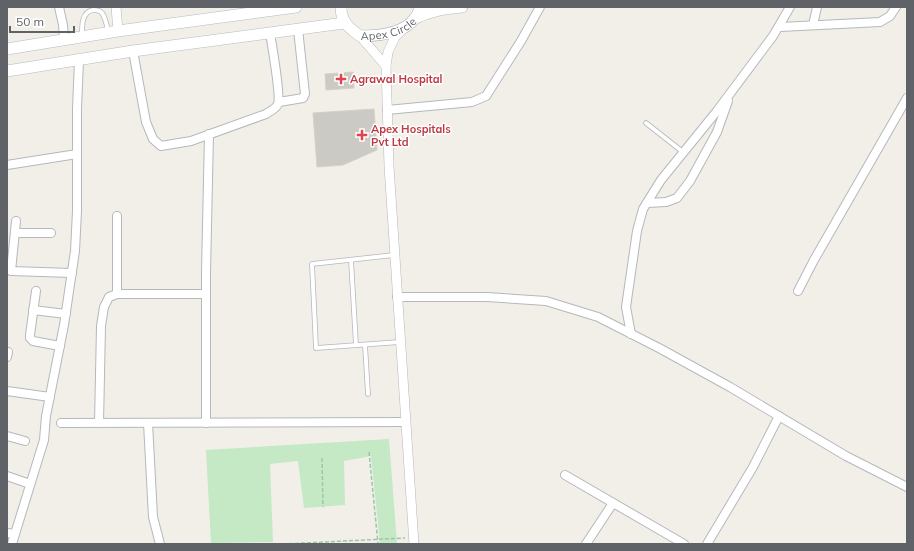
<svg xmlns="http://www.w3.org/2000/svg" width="914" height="551" font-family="Mulish,sans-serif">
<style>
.green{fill:#c5e8c5}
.building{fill:#cccac5;stroke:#d6d1c6}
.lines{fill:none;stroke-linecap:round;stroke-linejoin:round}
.service-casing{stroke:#b5b8bc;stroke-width:5.5}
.minor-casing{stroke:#b5b8bc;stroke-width:10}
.tertiary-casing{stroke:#b5b8bc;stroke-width:10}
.secondary-casing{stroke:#b6babf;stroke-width:12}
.path{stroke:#9cc7a9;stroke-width:1.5;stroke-dasharray:4 2;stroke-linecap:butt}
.service{stroke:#fff;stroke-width:4}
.minor{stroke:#fff;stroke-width:8}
.tertiary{stroke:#fff;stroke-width:9}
.secondary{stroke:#fff;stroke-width:11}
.health-dot{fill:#e0444e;stroke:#fff;stroke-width:1.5}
.labels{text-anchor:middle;stroke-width:3;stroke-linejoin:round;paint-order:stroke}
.street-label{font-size:11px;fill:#5f6368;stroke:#fff}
.health-label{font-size:11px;font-weight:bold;fill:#be3a42;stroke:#fff;text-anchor:start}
</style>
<rect width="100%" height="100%" fill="#f1efe8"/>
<polygon class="green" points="389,439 397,544 380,544 371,456 344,461 345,505 304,508 298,461 270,464 273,542 211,543 206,450"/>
<g class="building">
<polygon points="353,72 354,88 326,90 325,74"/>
<polygon points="374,109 377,150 343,165 317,167 313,113"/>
</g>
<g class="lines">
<g class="service-casing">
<g id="service">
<path d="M 82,37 C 82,27 81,12 93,10 C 96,10 100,10 102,13 C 105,17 107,26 108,31"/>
<polyline points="646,123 683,152"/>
<polyline points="394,255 312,264 316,348 400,342"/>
<polyline points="351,260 356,345"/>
<polyline points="365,345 368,394"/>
</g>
</g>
<g class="minor-casing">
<g id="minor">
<polyline points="59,7 63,25 64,40"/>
<polyline points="813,25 817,7"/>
<polyline points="780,27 880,22 890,16 896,7"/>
<path d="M 133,51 L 146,122 L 153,139 L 161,146 L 191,141 L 266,114 C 270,111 276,109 278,104 C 281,95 272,46 270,33"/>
<polyline points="279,102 303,98 305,94 298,29"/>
<polyline points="387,110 472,102 486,96 521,41 540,7"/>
<polyline points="7,165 77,154"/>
<polyline points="647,203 666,202 677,198 690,181 717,132 728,101"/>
<polyline points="117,216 117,294"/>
<polyline points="16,221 11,271 72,273"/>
<polyline points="15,233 51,233"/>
<polyline points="36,291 30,335 30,338 33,341 60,346"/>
<polyline points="798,291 814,260 907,98"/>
<polyline points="397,297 487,297 546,301 598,317 659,348 730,387 846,456 907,487"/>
<polyline points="33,310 66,314"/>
<polyline points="631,334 626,307 637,231 643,209 661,180 717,111 773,36 790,7"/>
<polyline points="7,357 8,352"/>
<polyline points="7,391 50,397"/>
<polyline points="61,423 405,422"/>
<polyline points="99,423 101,326 104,307 109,297 117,294 206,294"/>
<polyline points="148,423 153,517 160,544"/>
<polyline points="206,423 206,272 209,134"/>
<polyline points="7,436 25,441"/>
<polyline points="565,475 684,544"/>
<polyline points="7,476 30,484"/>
<polyline points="7,533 15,534 44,440 46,416 64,325 75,251 77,211 77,109 79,60"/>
<polyline points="12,544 15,534"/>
<polyline points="586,544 613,503"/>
<polyline points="707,544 753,467 779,416"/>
</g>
</g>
<g class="tertiary-casing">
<g id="tertiary">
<polyline points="116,7 118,31"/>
<polyline points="403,29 395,37 388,52 386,66 389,166 414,544"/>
<polyline points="360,36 386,66"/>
</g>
</g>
<g class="secondary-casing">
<g id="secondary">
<path id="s1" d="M 341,7 C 341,22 349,28 360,36 C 378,36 404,34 415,18 C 418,15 419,11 420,7"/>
<path d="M 416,18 C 431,10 446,9 462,7"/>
<polyline points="7,49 118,31 296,7"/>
<polyline points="7,71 133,51 344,23"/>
</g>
</g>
<g class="path">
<polyline points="369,452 378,544"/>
<polyline points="322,458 323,507"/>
<polyline points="283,544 405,538"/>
</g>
<use href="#service" class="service"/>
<use href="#minor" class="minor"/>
<use href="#tertiary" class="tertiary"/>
<use href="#secondary" class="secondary"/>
</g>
<g class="health-dot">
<path d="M339 73h4v4h4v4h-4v4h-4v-4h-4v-4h4z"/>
<path d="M360 129h4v4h4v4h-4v4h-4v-4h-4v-4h4z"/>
</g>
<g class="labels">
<g class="street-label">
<text dy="4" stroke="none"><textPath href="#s1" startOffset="66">Apex Circle</textPath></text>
</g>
<g class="health-label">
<text x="350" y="83">Agrawal Hospital</text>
<text x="371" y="133">Apex Hospitals<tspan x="371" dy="13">Pvt Ltd</tspan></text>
</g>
</g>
<rect width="914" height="551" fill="none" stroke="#5f6368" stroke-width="16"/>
<path d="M10 26v6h64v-6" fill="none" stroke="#5f6368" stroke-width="2"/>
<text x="16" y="26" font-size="12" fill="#5f6368" stroke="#ffffff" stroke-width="3" paint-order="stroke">50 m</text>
</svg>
